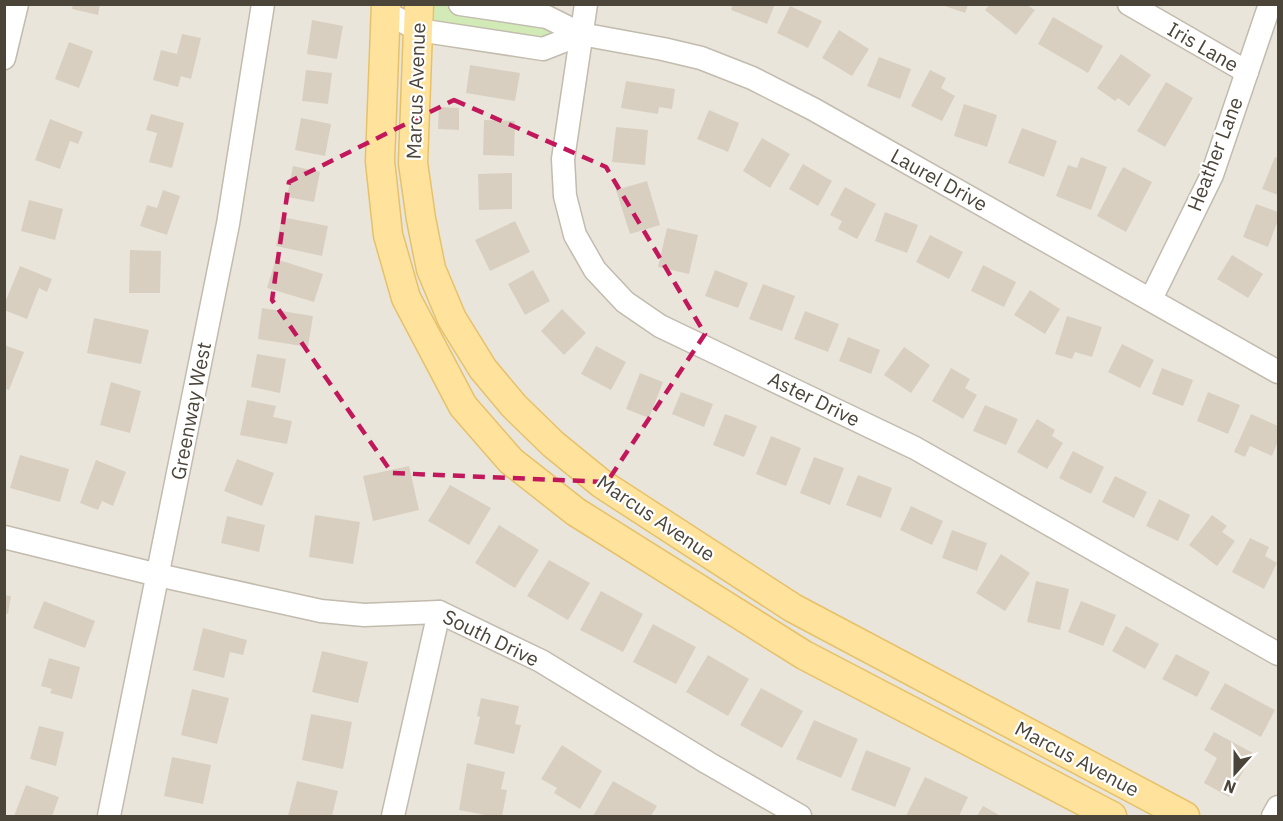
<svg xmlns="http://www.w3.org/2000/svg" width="1283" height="821" font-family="'IBM Plex Sans',sans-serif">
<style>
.residential{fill:#eae5da}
.green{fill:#d2eab5}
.building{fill:#d8cfc1}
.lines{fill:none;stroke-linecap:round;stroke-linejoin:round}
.minor-casing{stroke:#c2bbae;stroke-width:25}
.major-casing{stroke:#e6c16a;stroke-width:31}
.minor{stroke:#fff;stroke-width:22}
.major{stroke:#ffe39c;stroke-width:28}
.marked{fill:none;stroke:#c2185b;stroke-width:4.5;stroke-dasharray:12 8;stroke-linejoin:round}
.labels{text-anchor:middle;stroke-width:4.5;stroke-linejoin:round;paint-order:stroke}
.street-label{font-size:20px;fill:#4b4439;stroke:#fff}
</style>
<rect width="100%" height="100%" fill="#f6f3ec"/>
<polygon class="residential" points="4,5 1278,5 1278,816 5,816"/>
<polygon class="green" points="461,4 581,34 543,49 418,30 419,5"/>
<g class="building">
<polygon points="73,4 100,4 98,15 72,9"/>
<polygon points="733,4 775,4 767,24 731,10"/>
<polygon points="942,5 968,5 965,13"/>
<polygon points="989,5 1027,5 1035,10 1016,35 985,10"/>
<polygon points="790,6 822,21 808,48 777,33"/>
<polygon points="1053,17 1103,46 1088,73 1038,44"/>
<polygon points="312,20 343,26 337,59 307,54"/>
<polygon points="839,30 869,49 852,76 822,58"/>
<polygon points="182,34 201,38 191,79 181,76 178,87 153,80 161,50 177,54"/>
<polygon points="69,42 93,51 79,88 55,79"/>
<polygon points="1121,54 1151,75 1129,106 1118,98 1115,101 1097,88"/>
<polygon points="879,57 911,69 900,99 867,86"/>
<polygon points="470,65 520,73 515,101 466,93"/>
<polygon points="306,70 332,73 328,104 302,101"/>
<polygon points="930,70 946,78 941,88 955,96 942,121 911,106"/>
<polygon points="626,81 675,89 672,109 659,107 658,114 621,108"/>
<polygon points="1166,82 1193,98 1165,147 1137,131"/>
<polygon points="964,104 997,115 987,147 954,136"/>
<polygon points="439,107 459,108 459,130 438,129"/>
<polygon points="709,110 739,123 728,152 697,139"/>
<polygon points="151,114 184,123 172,168 149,162 157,133 146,130"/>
<polygon points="301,118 331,124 325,156 295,150"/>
<polygon points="50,119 83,132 78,144 70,141 60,169 35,160"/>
<polygon points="484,120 515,121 514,156 483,155"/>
<polygon points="616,127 648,130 645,165 612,162"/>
<polygon points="1022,128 1057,141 1044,177 1008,163"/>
<polygon points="762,138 790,154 770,188 743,171"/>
<polygon points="1081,157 1107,167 1091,210 1056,196 1068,165 1077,168"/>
<polygon points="1275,157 1278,158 1278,195 1262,189"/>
<polygon points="803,164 832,181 818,206 789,189"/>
<polygon points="293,166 320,172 314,202 287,197"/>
<polygon points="1123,167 1152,182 1126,232 1097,216"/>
<polygon points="512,173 512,209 479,210 478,174"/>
<polygon points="647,181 660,225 630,234 616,190"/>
<polygon points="845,187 876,204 857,239 838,229 842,221 830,215"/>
<polygon points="163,190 180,196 167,235 140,226 147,205 157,208"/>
<polygon points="29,200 63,209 55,240 21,231"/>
<polygon points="1256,204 1278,212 1278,220 1268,247 1243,237"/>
<polygon points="885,212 918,225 907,253 875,241"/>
<polygon points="282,217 328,226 322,256 276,246"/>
<polygon points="515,221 530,252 490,271 475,240"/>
<polygon points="667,228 698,235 689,274 658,267"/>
<polygon points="930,235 963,252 949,279 916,262"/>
<polygon points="130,250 161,251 160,293 129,293"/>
<polygon points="1232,255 1263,274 1248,298 1217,279"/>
<polygon points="276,259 323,274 314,302 267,288"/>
<polygon points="983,265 1016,282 1004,307 971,291"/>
<polygon points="20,266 52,279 47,292 39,288 27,319 4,310 4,305"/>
<polygon points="533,270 550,301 525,315 508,284"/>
<polygon points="715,270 748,283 738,308 705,296"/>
<polygon points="763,284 795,296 782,331 749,319"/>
<polygon points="1030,290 1060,309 1045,334 1014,315"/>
<polygon points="262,308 313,316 308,347 258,339"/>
<polygon points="562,309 586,333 564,355 541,331"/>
<polygon points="805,311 839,324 828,352 794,339"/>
<polygon points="1067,316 1102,327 1092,357 1075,352 1072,359 1055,354"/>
<polygon points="94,318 149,330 141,364 87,353"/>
<polygon points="848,337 880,350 871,374 839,361"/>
<polygon points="1122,344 1154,360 1140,388 1108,372"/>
<polygon points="4,345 24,352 9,390 4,388"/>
<polygon points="596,346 626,362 611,390 581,374"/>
<polygon points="904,347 930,365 911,393 884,375"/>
<polygon points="257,354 286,359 280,393 251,387"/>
<polygon points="951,368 970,379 965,388 977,395 963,419 932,401"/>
<polygon points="1162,368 1193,380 1183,406 1152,394"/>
<polygon points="640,373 663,382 649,418 626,409"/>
<polygon points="111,382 141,391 130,433 100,425"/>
<polygon points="681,392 713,404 704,427 672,414"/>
<polygon points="1208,392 1240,405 1228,434 1197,421"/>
<polygon points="247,400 276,406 273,417 292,421 287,444 240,435"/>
<polygon points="985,405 1018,419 1006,445 973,431"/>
<polygon points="725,414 757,426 744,457 713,445"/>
<polygon points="1251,414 1278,426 1278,441 1272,456 1250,446 1245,457 1234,452"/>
<polygon points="1037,419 1055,430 1052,436 1063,443 1047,469 1017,452"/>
<polygon points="771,436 801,448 786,486 756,474"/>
<polygon points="1073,451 1104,467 1091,494 1059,478"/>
<polygon points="20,455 69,469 60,502 10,488"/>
<polygon points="814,457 844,468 830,505 800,493"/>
<polygon points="237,459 274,473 262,506 224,491"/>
<polygon points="96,460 126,472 113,506 102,501 98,510 80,503"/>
<polygon points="409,466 419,510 373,521 363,476"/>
<polygon points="858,475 892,488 881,518 846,505"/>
<polygon points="1115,476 1147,492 1134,518 1102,502"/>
<polygon points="450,485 491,508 469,545 428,521"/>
<polygon points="1159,499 1190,515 1178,541 1146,526"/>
<polygon points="911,506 943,521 932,545 900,530"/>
<polygon points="315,515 360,522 353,564 309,557"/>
<polygon points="1212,515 1227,526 1222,532 1235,541 1217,566 1189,545"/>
<polygon points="227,516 265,525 259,552 221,543"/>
<polygon points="499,525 539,550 515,588 475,563"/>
<polygon points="952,530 987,543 977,571 942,558"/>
<polygon points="1250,538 1269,547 1265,556 1277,563 1264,589 1232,572"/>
<polygon points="1001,554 1030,573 1005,611 976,593"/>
<polygon points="549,560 590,583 568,620 527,596"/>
<polygon points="1036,581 1069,589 1060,630 1027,622"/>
<polygon points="601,591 643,614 623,652 580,630"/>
<polygon points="4,595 11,596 8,614 4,613"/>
<polygon points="44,601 95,621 85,648 33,628"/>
<polygon points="1081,601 1116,615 1103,646 1068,632"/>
<polygon points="653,624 696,647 676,684 633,662"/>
<polygon points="1126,626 1159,644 1145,669 1112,651"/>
<polygon points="203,628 247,640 243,655 230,652 224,678 193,670"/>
<polygon points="322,651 368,662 358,703 312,692"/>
<polygon points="1176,654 1210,672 1197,697 1162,679"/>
<polygon points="708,655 749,679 728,716 686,692"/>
<polygon points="49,658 80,667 72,699 50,693 52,689 41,686"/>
<polygon points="1225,683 1275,710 1261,737 1210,709"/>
<polygon points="761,688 803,711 782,748 740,725"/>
<polygon points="192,689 229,698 217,744 181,735"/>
<polygon points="481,698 519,706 515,724 521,725 514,754 474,744 480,717 477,716"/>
<polygon points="311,714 352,722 343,769 302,760"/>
<polygon points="814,720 858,739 841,778 796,759"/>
<polygon points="39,726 64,732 56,766 30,759"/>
<polygon points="1214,732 1253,753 1229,797 1204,783 1217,758 1204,750"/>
<polygon points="562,745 602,771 580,809 554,793 557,788 541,779"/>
<polygon points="866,750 911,768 895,807 851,790"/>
<polygon points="172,757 211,765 203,804 164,796"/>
<polygon points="467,763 505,772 501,789 507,790 502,816 490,816 459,810"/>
<polygon points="925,777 968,797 959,816 906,816"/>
<polygon points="297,781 338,791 332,816 288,816"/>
<polygon points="613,781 657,806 651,816 593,816"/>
<polygon points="26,785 59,797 52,816 14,816"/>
<polygon points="983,806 1001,816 977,816"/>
</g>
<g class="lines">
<g class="minor-casing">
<g id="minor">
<polyline points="460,4 547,17 581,34 663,49 701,58 752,78 813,109 1278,372"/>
<polyline points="586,4 563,159 565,196 575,235 595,270 625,302 660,326 915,448 1278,654"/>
<polyline points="1129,4 1247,72"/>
<polyline points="386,12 418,30 543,49 581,34"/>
<polyline points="4,58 17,4"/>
<polyline points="1151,299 1212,175 1270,4"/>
<polyline points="4,537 158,575 321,611 364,615 439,612 541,661 708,763 800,816"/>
<polyline points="109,816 228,224 263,4"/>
<polyline points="393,816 439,612"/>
<polyline points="1273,816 1278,807"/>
</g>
</g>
<g class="major-casing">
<g id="major">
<polyline points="386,4 380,161 388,235 406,298 463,406 511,461 576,512 804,655 1112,816"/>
<polyline points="419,4 413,163 421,219 431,269 452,319 483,369 514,406 553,444 602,484 793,608 1185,816"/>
</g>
</g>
<use href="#minor" class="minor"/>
<use href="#major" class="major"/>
</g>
<path class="marked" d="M 454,100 L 606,167 L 705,334 L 607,482 L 392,473 L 272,300 L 289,182 Z"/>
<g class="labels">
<g class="street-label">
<text transform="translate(1203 47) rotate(30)" y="7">Iris Lane</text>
<text transform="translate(416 91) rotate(-88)" y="7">Marcus Avenue</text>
<text transform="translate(1215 154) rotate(-69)" y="7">Heather Lane</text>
<text transform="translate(939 180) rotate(29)" y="7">Laurel Drive</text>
<text transform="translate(814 399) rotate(26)" y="7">Aster Drive</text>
<text transform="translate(191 411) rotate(-79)" y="7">Greenway West</text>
<text transform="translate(656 518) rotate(34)" y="7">Marcus Avenue</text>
<text transform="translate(491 638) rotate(26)" y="7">South Drive</text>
<text transform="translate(1077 759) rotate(28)" y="7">Marcus Avenue</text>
</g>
</g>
<rect width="1283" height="821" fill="none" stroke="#4b4439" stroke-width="12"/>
<g transform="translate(1235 773) rotate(201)" stroke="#ffffff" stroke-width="4.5" paint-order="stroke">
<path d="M0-4.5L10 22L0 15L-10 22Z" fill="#4b4439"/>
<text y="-9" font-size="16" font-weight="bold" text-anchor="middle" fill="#4b4439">N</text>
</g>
</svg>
